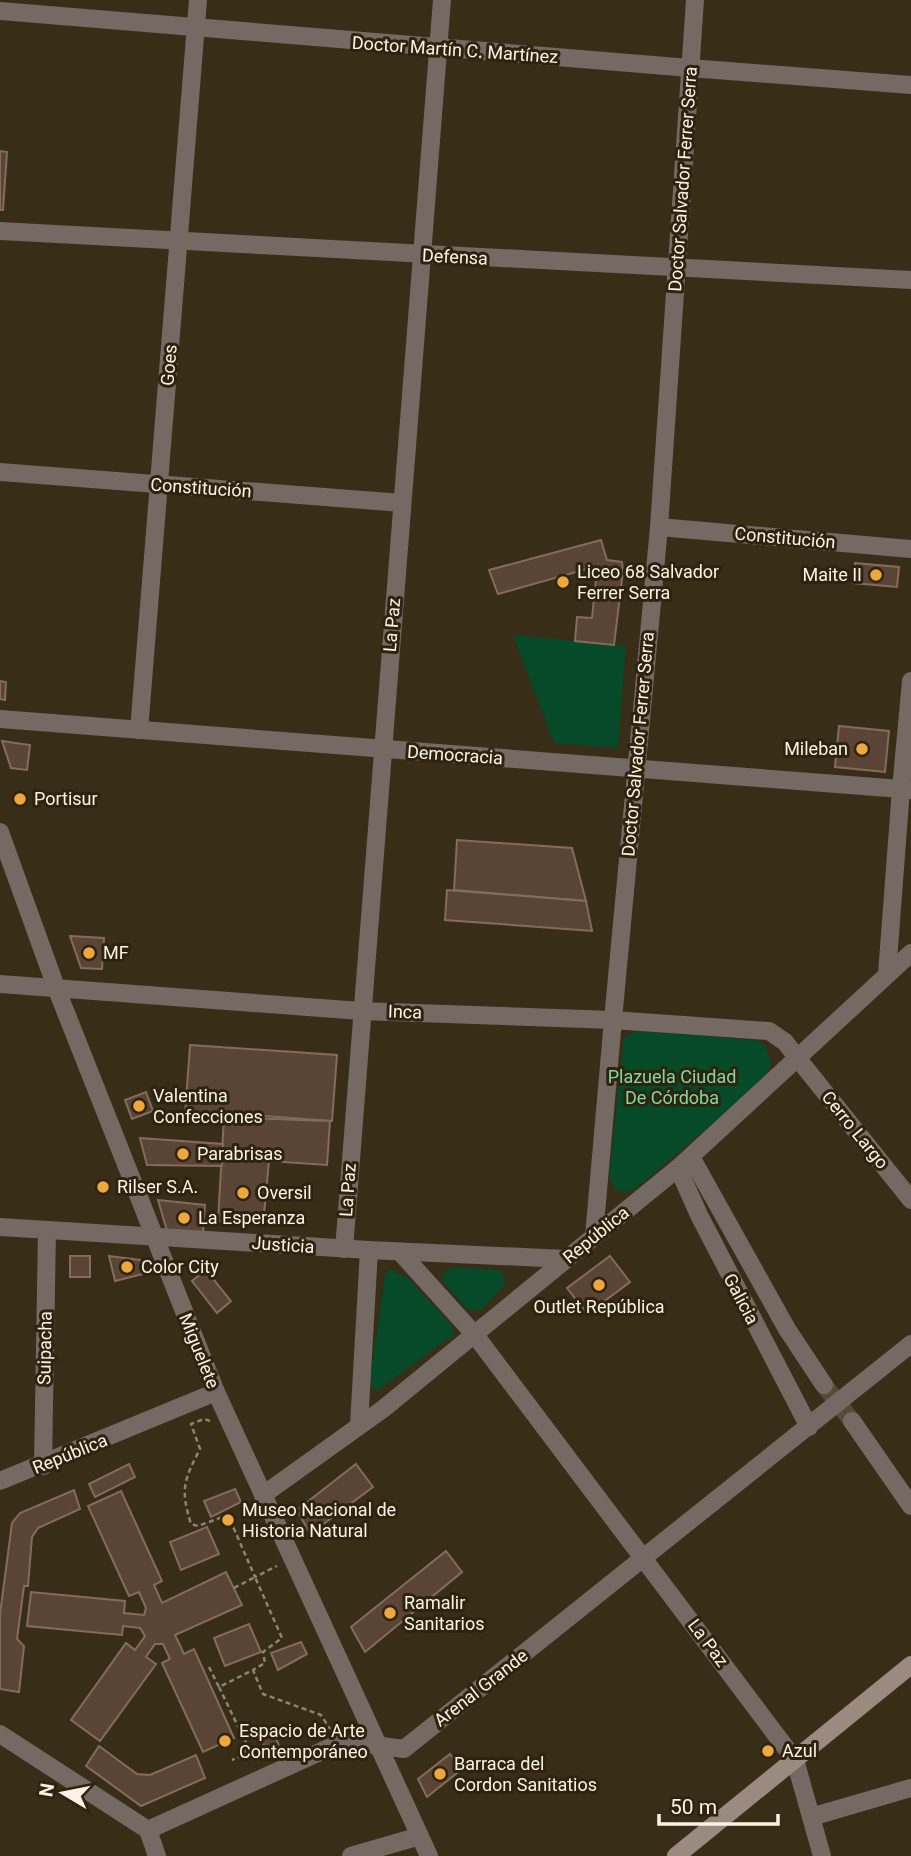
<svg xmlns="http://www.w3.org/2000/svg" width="911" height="1856" font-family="Roboto,sans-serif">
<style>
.green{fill:#064a29}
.building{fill:#5a4435;stroke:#846c5d;stroke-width:2}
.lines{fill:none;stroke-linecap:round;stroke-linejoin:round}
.minor-tunnel{stroke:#554b36;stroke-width:18;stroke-dasharray:18 9;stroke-linecap:butt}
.path{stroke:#8d8471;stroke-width:2.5;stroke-dasharray:5 3.5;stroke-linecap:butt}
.minor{stroke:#746963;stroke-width:18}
.tertiary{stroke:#746963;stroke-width:18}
.secondary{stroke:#9b8a7f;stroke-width:18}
.poi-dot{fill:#eea73d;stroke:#2e230e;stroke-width:2.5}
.labels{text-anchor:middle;stroke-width:6;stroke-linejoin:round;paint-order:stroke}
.street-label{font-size:18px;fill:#faf3e5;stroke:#2e230e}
.poi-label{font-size:18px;fill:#faf3e5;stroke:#2e230e;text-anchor:start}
.park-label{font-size:18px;fill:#80d8a1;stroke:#2e230e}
</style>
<rect width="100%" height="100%" fill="#382d17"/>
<g class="green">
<polygon points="513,635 626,646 618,748 554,743"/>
<polygon points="637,1031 755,1040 765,1045 771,1061 767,1077 634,1190 622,1192 615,1189 609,1177 624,1037"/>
<polygon points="454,1267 498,1270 503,1273 505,1285 481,1310 468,1310 443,1282 442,1274"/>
<polygon points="389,1269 408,1278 453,1327 453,1335 378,1390 372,1388 370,1380 385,1276"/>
</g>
<g class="building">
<polygon points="0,151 7,152 3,210 0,210"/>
<polygon points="601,540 607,560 622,562 623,571 614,645 575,641 577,617 592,618 597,569 590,568 498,594 489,570"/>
<polygon points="855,563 899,567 897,587 853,583"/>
<polygon points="0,681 6,682 5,700 0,699"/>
<polygon points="839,726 889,731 885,772 835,767"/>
<polygon points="2,741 30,745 27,770 11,768"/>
<polygon points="457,840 572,848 586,901 454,890"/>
<polygon points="447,890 586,901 592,931 445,920"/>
<polygon points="70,936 104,938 102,969 81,968"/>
<polygon points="190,1045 337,1055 332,1121 224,1113 224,1117 185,1115"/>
<polygon points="146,1092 153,1111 132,1119 125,1100"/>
<polygon points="224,1117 330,1121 327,1165 269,1161 263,1225 218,1221"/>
<polygon points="140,1138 223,1144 222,1166 147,1165"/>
<polygon points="158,1200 205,1205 203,1233 167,1231"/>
<rect x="70" y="1256" width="20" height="21"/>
<polygon points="109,1256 140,1260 143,1274 115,1281"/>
<polygon points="610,1256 630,1282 587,1314 567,1288"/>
<polygon points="206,1270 231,1301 217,1313 192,1281"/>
<polygon points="129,1464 135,1477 95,1497 89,1484"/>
<polygon points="356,1464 373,1487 310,1534 297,1510"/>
<polygon points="235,1489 241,1502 211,1517 204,1501"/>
<polygon points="74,1490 80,1509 38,1528 32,1537 28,1586 24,1586 17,1639 24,1646 19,1692 0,1689 0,1614 12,1523 20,1513"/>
<polygon points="121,1491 162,1581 154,1585 162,1603 226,1572 242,1605 175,1635 184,1654 194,1649 234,1738 203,1752 162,1663 170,1659 163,1644 155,1644 146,1657 156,1664 100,1741 71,1720 126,1643 135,1650 145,1636 140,1628 123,1626 122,1635 27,1626 31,1592 125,1601 124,1613 144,1615 146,1608 139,1592 129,1596 88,1506"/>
<polygon points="207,1527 219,1554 181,1570 170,1542"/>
<polygon points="446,1551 462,1572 365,1652 351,1627"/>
<polygon points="249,1624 261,1652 225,1666 214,1638"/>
<polygon points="301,1642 307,1654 278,1670 271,1653"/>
<polygon points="271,1726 280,1748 268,1754 258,1732"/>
<polygon points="99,1746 137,1774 150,1775 196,1755 205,1778 141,1806 86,1766"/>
<polygon points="450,1754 462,1769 427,1797 418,1779"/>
</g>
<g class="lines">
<polyline class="minor-tunnel" points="824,1385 852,1421"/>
<g class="path">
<path d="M 210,1421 L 204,1419 L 191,1424 L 200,1449 C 184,1480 180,1489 191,1524 L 198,1526 L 228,1515 L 255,1577 L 277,1566"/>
<polyline points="234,1588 255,1577 282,1638 263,1652 265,1663 253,1670"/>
<polyline points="209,1667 219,1687 253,1670 263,1694 321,1715 330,1729"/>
<polyline points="219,1687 247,1745 244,1755 232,1760"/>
</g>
<g class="minor">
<polyline points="0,11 690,68"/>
<polyline points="0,231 911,280"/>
<polyline points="0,472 402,503"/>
<polyline points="659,527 911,549"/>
<polyline points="0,719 901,789 887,974"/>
<polyline points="0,984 361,1011 613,1020 594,1236"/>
<polyline points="799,1060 911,1200"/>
<polyline points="691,1157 787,1329 824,1385"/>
<polyline points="678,1168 699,1215 809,1427"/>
<polyline points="344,1249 442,0"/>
<polyline points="400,1252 475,1335 795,1760 822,1856"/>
<polyline points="852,1421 911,1506"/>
<polyline points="359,1425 369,1250 566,1259"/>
<polyline points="43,1466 47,1230"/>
<polyline points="0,1481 216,1392"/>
<polyline points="263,1495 383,1409 678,1168 911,953"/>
<polyline points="0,1734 148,1830"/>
<polyline points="811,1817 911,1788"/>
<polyline points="148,1830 344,1741 404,1749 911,1344"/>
<polyline points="148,1830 157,1856"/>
<polyline points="351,1856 420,1836"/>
</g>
<g class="tertiary">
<polyline points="695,0 659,527 613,1020 769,1031 785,1042 799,1060"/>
<polyline points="690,68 911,85"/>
<polyline points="911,681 901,789 911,790"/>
<polyline points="139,730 198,0"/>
<polyline points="0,832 57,990 216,1392 429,1856"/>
<polyline points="0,1227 369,1250"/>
</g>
<polyline class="secondary" points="676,1856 911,1665"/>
</g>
<g class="poi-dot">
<circle cx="876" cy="575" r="7"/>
<circle cx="563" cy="582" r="7"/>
<circle cx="862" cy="749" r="7"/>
<circle cx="20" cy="799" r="7"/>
<circle cx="89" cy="953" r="7"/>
<circle cx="139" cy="1106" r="7"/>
<circle cx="183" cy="1154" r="7"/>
<circle cx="103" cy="1187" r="7"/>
<circle cx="243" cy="1193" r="7"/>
<circle cx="184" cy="1218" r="7"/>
<circle cx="127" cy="1267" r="7"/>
<circle cx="599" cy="1285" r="7"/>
<circle cx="228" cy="1520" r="7"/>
<circle cx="390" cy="1613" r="7"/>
<circle cx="225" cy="1741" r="7"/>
<circle cx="768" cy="1751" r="7"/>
<circle cx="440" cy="1774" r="7"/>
</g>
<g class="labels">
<g class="street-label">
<text transform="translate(455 50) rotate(4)" y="6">Doctor Martín C. Martínez</text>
<text transform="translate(683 179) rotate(-86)" y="6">Doctor Salvador Ferrer Serra</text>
<text transform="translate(455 257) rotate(3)" y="6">Defensa</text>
<text transform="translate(169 365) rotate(-85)" y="6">Goes</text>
<text transform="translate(201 488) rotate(4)" y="6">Constitución</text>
<text transform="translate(785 538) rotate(5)" y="6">Constitución</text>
<text transform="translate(392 625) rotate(-85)" y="6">La Paz</text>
<text transform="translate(638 744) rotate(-85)" y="6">Doctor Salvador Ferrer Serra</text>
<text transform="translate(455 755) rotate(4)" y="6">Democracia</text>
<text transform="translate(405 1012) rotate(2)" y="6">Inca</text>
<text transform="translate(855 1130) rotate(51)" y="6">Cerro Largo</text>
<text transform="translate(348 1190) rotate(-86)" y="6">La Paz</text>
<text transform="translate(596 1235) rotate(-39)" y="6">República</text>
<text transform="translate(283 1245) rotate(4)" y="6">Justicia</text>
<text transform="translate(741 1299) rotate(62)" y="6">Galicia</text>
<text transform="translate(45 1348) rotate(-89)" y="6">Suipacha</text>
<text transform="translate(199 1351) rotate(68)" y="6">Miguelete</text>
<text transform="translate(70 1454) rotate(-22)" y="6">República</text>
<text transform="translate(708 1643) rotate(53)" y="6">La Paz</text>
<text transform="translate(481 1688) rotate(-38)" y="6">Arenal Grande</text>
</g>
<g class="poi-label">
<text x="577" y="578">Liceo 68 Salvador<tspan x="577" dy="21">Ferrer Serra</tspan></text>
<text x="862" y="581" text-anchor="end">Maite II</text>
<text x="848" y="755" text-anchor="end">Mileban</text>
<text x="34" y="805">Portisur</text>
<text x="103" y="959">MF</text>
<text x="153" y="1102">Valentina<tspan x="153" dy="21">Confecciones</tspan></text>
<text x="197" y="1160">Parabrisas</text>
<text x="117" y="1193">Rilser S.A.</text>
<text x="257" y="1199">Oversil</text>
<text x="198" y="1224">La Esperanza</text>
<text x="141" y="1273">Color City</text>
<text x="599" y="1313" text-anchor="middle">Outlet República</text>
<text x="242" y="1516">Museo Nacional de<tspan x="242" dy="21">Historia Natural</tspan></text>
<text x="404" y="1609">Ramalir<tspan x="404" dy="21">Sanitarios</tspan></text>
<text x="239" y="1737">Espacio de Arte<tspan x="239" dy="21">Contemporáneo</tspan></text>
<text x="782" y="1757">Azul</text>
<text x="454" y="1770">Barraca del<tspan x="454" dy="21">Cordon Sanitatios</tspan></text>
</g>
<g class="park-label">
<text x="672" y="1083">Plazuela Ciudad<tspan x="672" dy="21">De Córdoba</tspan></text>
</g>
</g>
<g transform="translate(63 1793) rotate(280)" stroke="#2e230e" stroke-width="5" paint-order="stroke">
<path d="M0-5L12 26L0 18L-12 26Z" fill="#faf3e5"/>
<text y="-10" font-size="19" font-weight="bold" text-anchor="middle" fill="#faf3e5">N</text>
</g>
<path d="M659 1814v10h119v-10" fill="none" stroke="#faf3e5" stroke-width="3.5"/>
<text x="670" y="1814" font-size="21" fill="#faf3e5" stroke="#2e230e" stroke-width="5" paint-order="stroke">50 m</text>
</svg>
